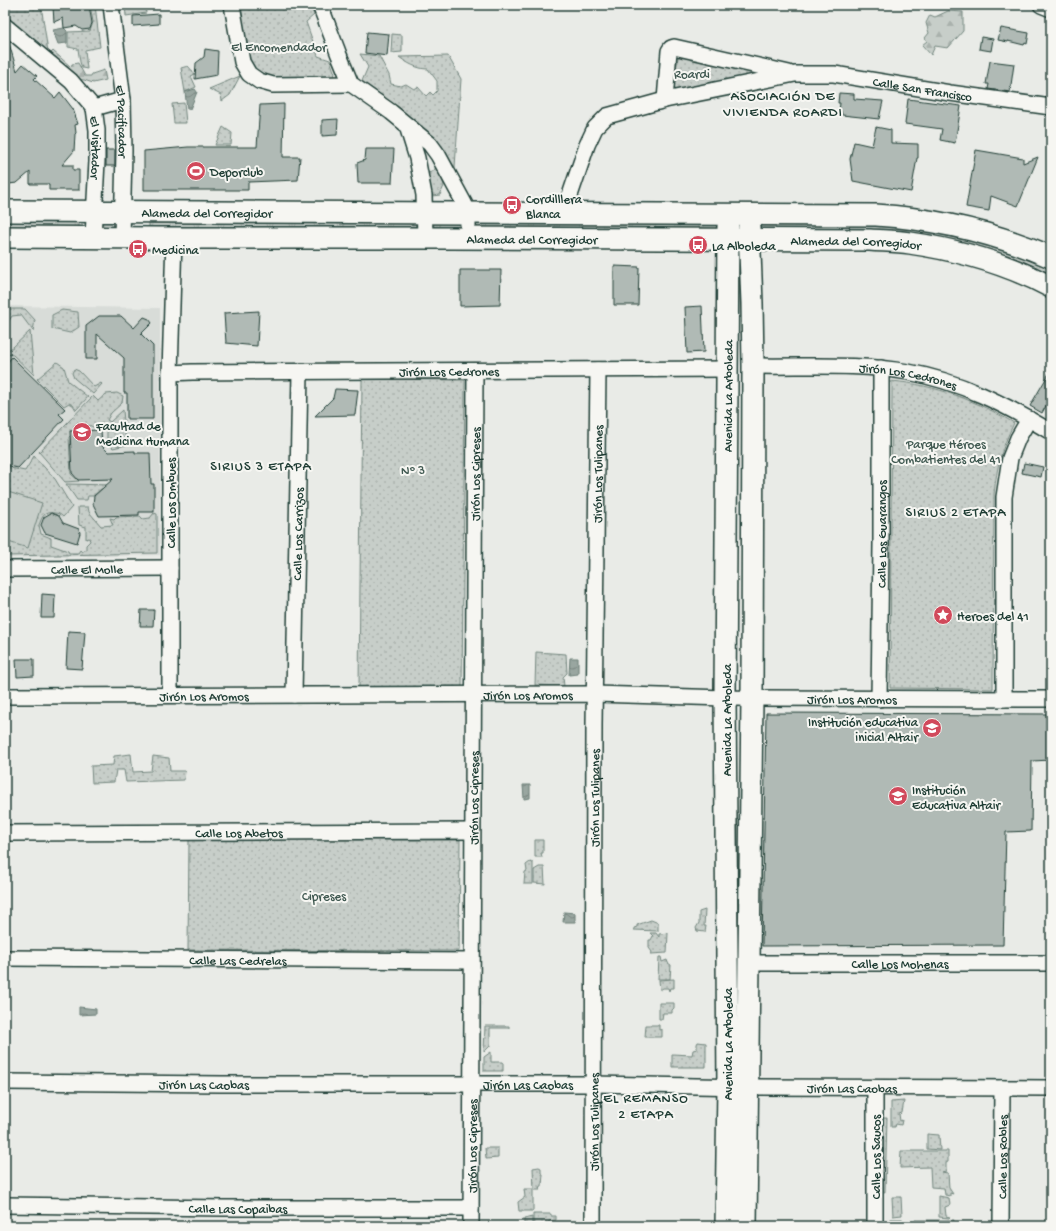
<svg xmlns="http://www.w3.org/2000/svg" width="1056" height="1231" font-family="'Gochi Hand',sans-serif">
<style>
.built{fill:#d8dcd8}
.grass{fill:url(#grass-tufts);stroke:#73867e}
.forest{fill:url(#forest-firs);stroke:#73867e}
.park{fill:url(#park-dots);stroke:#73867e}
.pitch{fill:#c7cec9;stroke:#73867e}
.water{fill:url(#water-waves);stroke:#687c75}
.building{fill:#b0bab5;stroke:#1f3d34}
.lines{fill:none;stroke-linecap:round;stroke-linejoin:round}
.street-casing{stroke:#1f3d34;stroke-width:18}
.secondary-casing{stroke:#1f3d34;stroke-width:24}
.street{stroke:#f6f6f2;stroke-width:15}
.secondary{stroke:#f6f6f2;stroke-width:21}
.labels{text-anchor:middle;stroke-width:4;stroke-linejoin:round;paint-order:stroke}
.park-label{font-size:13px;fill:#415a52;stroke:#f6f6f2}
.street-label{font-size:13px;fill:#1f3d34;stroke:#f6f6f2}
.poi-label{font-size:13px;fill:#1f3d34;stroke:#f6f6f2;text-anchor:start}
.neighbourhood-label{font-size:14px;letter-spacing:1px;fill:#1f3d34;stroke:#f6f6f2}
</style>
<defs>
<pattern id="grass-tufts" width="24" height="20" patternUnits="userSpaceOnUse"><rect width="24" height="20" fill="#c7cec9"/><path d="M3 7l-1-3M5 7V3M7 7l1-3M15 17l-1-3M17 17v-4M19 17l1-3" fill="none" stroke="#aab2ad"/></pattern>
<pattern id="forest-firs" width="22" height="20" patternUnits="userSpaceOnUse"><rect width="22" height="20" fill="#c7cec9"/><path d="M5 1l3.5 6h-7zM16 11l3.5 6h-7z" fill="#aab2ad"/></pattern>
<pattern id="park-dots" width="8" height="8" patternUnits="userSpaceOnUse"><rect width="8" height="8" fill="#c7cec9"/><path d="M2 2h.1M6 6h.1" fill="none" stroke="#aab2ad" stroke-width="1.8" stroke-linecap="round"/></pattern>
<pattern id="water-waves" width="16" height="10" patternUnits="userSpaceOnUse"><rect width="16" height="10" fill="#99a6a0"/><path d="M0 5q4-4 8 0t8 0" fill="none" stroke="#7c8883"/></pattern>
</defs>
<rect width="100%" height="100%" fill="#e9ebe7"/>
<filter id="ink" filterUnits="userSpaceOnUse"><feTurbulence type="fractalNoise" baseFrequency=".025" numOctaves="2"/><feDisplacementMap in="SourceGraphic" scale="8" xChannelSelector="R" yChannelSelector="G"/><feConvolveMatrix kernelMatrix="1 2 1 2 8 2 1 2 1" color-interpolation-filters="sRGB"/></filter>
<g filter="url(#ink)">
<polygon class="built" points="5,306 160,308 160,555 5,558"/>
<g class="grass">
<polygon points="5,217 79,220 79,227 5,230"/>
<polygon points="242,218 416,223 416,228 149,230 149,223 227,223"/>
<path d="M 432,219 L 460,223 L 459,226 C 453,229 438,229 432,226 Z"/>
<polygon points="100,220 116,220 116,228 100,229"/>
<polygon points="718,220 720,229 476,229 474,226 475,222"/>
<polygon points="811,221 931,227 1051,264 1051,279 1008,261 760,233 756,224"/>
</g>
<g class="forest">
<polygon points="948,11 963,12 963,31 948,48 935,46 931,55 922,45 927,41 925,38 929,33 926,23 930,15 935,17"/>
<polygon points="53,51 71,67 72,64 78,63 85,76 91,76 92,74 104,70 106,80 93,83 84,80 75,79 48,56"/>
</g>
<g class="park">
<polygon points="5,5 41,5 48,52 5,17"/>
<polygon points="90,5 95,5 100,47 85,50 87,69 82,68 80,62 78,49 68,47 68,32 90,31 93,22"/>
<polygon points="125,5 145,5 146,13 126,16"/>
<polygon points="238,5 310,5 314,15 306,22 318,56 330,60 335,74 329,81 273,79 257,74 247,61"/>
<polygon points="392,34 402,35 402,52 391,53"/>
<polygon points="679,52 766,74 672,93"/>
<path d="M 360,54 L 379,56 L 389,75 L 391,84 L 401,86 L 406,84 L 414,89 L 418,87 L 426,96 L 430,92 L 433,95 L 437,91 L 437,81 L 428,69 C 417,69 407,63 399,57 L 448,56 L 461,79 L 455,167 L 448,159 L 438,152 L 401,109 L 362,81 L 368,67 Z"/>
<polygon points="188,66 195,74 191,76 196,87 185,92 181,68"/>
<polygon points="240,76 230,95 222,101 221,95 209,89"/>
<polygon points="184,103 186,123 174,123 172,104"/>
<polygon points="223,127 232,133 231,145 215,145"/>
<polygon points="437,164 440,169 444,186 440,195 432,196 427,194 423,175 434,171"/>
<polygon points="5,309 25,309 35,320 33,331 21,315 12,316 5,327"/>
<polygon points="62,310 78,312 79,327 70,333 52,329 52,315"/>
<polygon points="30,331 34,375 13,355 5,354 5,349 6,351 13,347"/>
<polygon points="57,362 64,367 68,381 88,397 76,410 73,405 69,403 64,406 37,379"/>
<polygon points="74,369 79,371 94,387 101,383 102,384 93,394 74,378 72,373"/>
<polygon points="362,379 465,380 462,688 359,688"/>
<path d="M 892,381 C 936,385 977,401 1014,423 C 1001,449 997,466 994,494 L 993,689 L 890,688 Z"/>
<polygon points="117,393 123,396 122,403 111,413 107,420 110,422 123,410 126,445 113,448 107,442 107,429 103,426 98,426 96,429 91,426 82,425 69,437 71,474 79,481 65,482 39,452 93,396 98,401 106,394"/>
<path d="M 34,456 L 55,479 L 72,507 L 63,517 C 60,514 58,513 54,513 C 44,511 42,517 39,525 L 41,534 L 51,538 L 51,545 L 68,551 L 69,553 L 78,553 L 80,550 L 82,552 L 86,549 L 86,545 L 90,541 L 89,538 L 86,539 L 86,527 L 79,525 L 78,507 L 88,507 L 89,512 L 101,526 L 113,525 L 110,518 L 114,519 L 116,517 L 140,516 L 143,519 L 150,518 L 154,513 L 157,514 L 157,553 L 5,556 L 5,467 L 25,471 Z"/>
<polygon points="66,484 111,485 111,487 101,489 93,496 88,496 87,500 77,500"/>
<polygon points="536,652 566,654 567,673 563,677 564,686 535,685"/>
<polygon points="131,754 133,772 151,771 153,756 169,758 170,771 185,771 184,780 126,782 124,770 116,770 114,782 92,783 91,766 113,765 114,756"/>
<polygon points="189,839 460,840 459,951 188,950"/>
<polygon points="535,840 543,840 543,853 541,853 542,857 535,857"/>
<polygon points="530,862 533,863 533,884 524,884 525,872 527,871 526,865"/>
<polygon points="539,867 544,867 545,884 534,883 534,870"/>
<polygon points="705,910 704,926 706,926 705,932 697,931 696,928 699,923 699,912"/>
<polygon points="651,920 656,922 658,923 658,931 634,930 634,928 637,927 637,925"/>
<polygon points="650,933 656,933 659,937 659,934 668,933 667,953 651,954 652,952 649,948 649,940 651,940 653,936"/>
<polygon points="659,957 661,957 662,962 667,960 668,963 671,965 670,979 658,979"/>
<polygon points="674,979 674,988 670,988 669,991 668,988 663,988 660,990 659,980"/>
<polygon points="659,1003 674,1003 674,1008 672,1010 672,1013 663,1013 662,1019 659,1019"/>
<polygon points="646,1025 659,1025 659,1030 662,1029 662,1037 645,1037"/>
<polygon points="485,1026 509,1026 509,1028 490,1028 490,1046 484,1052"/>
<polygon points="698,1042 706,1043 706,1067 672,1067 672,1054 692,1055 693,1050 697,1049 697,1044"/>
<polygon points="491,1052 491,1062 503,1062 503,1071 484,1071 484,1057"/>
<polygon points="904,1101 902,1113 899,1114 900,1121 902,1120 901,1125 896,1124 895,1127 891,1127 891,1102"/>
<polygon points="882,1118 887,1118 885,1192 882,1191"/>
<polygon points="927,1134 939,1135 940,1150 927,1149"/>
<polygon points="485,1148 498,1148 498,1158 486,1159"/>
<polygon points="901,1151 948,1151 948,1162 946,1163 946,1171 941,1172 948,1173 949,1188 953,1194 950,1193 950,1196 945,1195 944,1188 931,1187 930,1167 900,1168"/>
<polygon points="539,1167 541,1168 541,1173 543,1174 542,1186 539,1187 540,1190 534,1190 533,1168"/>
<polygon points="524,1189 533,1189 533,1211 519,1211 518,1202 525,1197"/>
<polygon points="939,1196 949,1198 950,1205 945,1207 946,1216 950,1217 949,1218 939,1217"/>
<polygon points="892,1197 901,1197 902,1215 893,1216"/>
<polygon points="533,1214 551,1214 551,1216 556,1216 556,1220 549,1221 549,1226 533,1226"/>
<polygon points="532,1217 532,1226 524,1226 524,1219"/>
<rect x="891" y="1219" width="11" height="7"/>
<polygon points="915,1220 954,1220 953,1224 951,1225 950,1226 915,1226"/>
</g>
<polygon class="pitch" points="5,491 42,503 28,548 5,541"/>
<g class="water">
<path d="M 64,28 L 67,31 L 67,43 L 58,44 C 56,38 54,35 53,30 Z"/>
<polygon points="195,89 197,92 190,109 187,109 185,92"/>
<polygon points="570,658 578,658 578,674 569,675"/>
<polygon points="523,785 530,785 530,798 524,799"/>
<polygon points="564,912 575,913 575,922 563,922"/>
<polygon points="79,1007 96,1009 96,1014 79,1015"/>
</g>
<g class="building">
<polygon points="58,5 89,5 92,23 90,29 82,30 76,26 64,28 63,18 54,22 53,7"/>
<polygon points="159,14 159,24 133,26 133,16"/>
<polygon points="1001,28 1029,33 1027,44 1025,43 1024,45 1008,41 1008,42 998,40"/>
<polygon points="367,32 389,34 387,56 365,53"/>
<polygon points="981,37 993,39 991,51 979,49"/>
<polygon points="5,40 8,40 17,71 23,64 37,76 34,79 55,98 60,92 73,109 78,124 75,125 76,133 75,134 74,151 62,165 73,165 73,170 79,170 79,190 49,190 49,184 30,184 30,172 17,183 9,184 9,172 5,168"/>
<polygon points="205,49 218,51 217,75 195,79 196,63 204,57"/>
<polygon points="990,61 1014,64 1010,92 988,89 989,84 986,84"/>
<polygon points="839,93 854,94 854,99 883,101 879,119 842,115 841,111 839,111 840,103 838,103"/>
<polygon points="908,99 961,106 955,143 940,140 942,129 905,124"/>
<polygon points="284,104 283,157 300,157 298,180 248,182 248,190 144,190 144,151 188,147 257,147 260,105"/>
<polygon points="338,119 337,135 322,136 322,120"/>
<polygon points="876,127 891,130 891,143 918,144 918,158 917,158 911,192 853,181 850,159 854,142 872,146"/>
<polygon points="366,149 394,149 392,183 358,183 357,163 365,160"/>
<rect x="106" y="150" width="9" height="16"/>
<polygon points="976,150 1023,158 1023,163 1038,157 1018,206 991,196 989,211 966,207"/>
<polygon points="614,266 639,267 638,305 614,305"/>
<polygon points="460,270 501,270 500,305 460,306"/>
<polygon points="702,306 704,352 687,353 685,307"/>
<polygon points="259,311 257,346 226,343 224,313"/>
<polygon points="99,316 121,316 134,328 144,317 149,319 152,323 141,334 153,346 153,419 127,419 127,393 124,393 124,358 97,334 97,359 86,359 86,326"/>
<polygon points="12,357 65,409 59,414 64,419 18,468 5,465 5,365"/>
<polygon points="1051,370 1051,397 1042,413 1030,406"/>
<polygon points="335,389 358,390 355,415 315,416 333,398"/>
<polygon points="101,430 102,446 108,452 135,451 135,453 150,453 151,484 154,484 154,512 139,512 139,515 99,516 93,504 94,496 113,479 78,480 72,473 70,431"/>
<polygon points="1024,463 1043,467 1041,477 1022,473"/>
<polygon points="51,513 59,516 63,523 79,529 80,533 77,543 45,533 41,525 44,517"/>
<polygon points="42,594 55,595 54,618 41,618"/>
<polygon points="141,610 154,610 153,626 140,626"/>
<polygon points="68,631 85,632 82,669 66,668"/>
<polygon points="16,659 34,659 34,676 17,677"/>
<polygon points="766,713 1051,714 1051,760 1032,761 1031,831 1006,832 1003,945 762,946"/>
</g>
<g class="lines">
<g class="street-casing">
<g id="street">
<path id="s1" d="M 111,5 L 123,100 L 124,151 L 122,238"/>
<polyline points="232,5 242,62 249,74 259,81 273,85 351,84"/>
<polyline points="320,5 339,55 351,84 391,112 430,144 438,155 464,203 468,212 468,238"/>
<polyline points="1041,5 1051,9"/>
<path id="s2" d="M 5,26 L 71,81 L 94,108 L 97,130 L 97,161 L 93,237"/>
<polyline points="665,100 669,51 671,48 674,47 789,73"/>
<polyline points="94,108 123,100"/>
<polyline points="407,126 417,158 424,195 425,238"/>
<path id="s3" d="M 564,213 L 587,145 L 595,128 L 607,116 L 665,100 L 795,74 L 834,74 L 950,93 L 1051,107"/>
<path id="s4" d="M 753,366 C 804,367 858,363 908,372 C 960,381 1006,405 1051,432"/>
<path id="s5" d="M 170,373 L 192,372 L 727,369"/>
<path id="s6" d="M 5,569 L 170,568"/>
<polyline points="170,695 170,373 174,238"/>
<path id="s7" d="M 294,695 L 300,372"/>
<path id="s8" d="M 5,696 L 595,694 L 725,698 L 1051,699"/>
<path id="s9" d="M 879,699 L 881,544 L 881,368"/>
<polyline points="1004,699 1004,497 1010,458 1018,438 1029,419"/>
<path id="s10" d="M 5,833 L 472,831"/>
<path id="s11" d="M 5,958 L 471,961"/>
<path id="s12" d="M 748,963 L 1051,963"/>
<path id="s13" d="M 5,1082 L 221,1084 L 593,1084 L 748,1087 L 1051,1088"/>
<path id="s14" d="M 5,1205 L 223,1208 L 471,1208"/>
<path id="s15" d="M 471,1226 L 475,371"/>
<path id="s16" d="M 593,1226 L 594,725 L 598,370"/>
<polyline points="875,1226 875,1088"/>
<path id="s17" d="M 1001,1226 L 1002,1088"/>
</g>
</g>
<g class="secondary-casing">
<g id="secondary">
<path id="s18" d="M 5,211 L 876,215 C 938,219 993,232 1051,257"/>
<path id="s19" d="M 5,237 L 158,238 L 449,238 L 870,240 C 883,241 897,241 910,243 C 958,250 1008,264 1051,287"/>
<path id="s20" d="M 726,1226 L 728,1086 L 725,698 L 728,226"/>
<polyline points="746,1226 752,698 753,366 752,303 749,227"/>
</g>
</g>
<use href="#street" class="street"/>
<use href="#secondary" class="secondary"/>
</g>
</g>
<defs>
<g id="stadium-disc" transform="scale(1)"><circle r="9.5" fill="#d1495b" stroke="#f6f6f2"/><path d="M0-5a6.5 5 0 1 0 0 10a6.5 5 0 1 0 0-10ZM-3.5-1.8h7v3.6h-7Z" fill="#fff"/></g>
<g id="bus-disc" transform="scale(1)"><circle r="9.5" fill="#d1495b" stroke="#f6f6f2"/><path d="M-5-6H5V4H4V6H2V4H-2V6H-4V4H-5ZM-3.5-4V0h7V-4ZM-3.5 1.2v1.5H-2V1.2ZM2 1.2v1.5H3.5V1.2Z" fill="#fff"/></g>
<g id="university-disc" transform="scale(1)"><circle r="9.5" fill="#d1495b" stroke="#f6f6f2"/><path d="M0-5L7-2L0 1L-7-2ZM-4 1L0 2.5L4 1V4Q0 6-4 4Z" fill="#fff"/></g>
<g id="sight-disc" transform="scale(1)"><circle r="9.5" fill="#d1495b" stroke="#f6f6f2"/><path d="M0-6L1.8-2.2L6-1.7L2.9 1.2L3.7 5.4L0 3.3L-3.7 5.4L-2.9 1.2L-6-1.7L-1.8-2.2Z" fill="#fff"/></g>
<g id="school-disc" transform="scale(1)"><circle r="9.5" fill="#d1495b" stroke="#f6f6f2"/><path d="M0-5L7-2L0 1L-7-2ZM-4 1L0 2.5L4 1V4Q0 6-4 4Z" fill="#fff"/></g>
</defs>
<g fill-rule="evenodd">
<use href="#stadium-disc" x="196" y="171"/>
<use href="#bus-disc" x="512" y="205"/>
<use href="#bus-disc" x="698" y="245"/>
<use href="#bus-disc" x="138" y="249"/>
<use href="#university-disc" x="82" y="432"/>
<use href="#sight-disc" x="943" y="615"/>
<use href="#school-disc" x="932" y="728"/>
<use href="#school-disc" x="898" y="796"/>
</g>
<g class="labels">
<g class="park-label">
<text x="279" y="51">El Encomendador</text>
<text x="692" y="78">Roardi</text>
<text x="946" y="448">Parque Héroes<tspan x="946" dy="15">Combatientes del 41</tspan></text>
<text x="413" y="474">Nº 3</text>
<text x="324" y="900">Cipreses</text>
</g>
<g class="street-label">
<text dy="5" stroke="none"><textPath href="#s3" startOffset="429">Calle San Francisco</textPath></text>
<text dy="5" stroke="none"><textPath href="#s1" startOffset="117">El Pacificador</textPath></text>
<text dy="5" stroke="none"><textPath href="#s2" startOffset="161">El Visitador</textPath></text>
<text dy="5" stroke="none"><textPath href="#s18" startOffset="202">Alameda del Corregidor</textPath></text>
<text dy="5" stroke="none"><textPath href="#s19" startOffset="527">Alameda del Corregidor</textPath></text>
<text dy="5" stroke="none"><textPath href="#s19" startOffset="851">Alameda del Corregidor</textPath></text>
<text dy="5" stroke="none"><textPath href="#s5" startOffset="279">Jirón Los Cedrones</textPath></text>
<text dy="5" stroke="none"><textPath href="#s4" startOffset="156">Jirón Los Cedrones</textPath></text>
<text dy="5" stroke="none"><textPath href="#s20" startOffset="830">Avenida La Arboleda</textPath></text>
<text dy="5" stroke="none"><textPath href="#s15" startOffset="752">Jirón Los Cipreses</textPath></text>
<text dy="5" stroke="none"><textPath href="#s16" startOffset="752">Jirón Los Tulipanes</textPath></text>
<text transform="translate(170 503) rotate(-90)" y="5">Calle Los Ombues</text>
<text dy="5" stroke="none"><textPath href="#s7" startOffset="161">Calle Los Carrizos</textPath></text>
<text dy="5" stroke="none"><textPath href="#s9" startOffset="165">Calle Los Guarangos</textPath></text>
<text dy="5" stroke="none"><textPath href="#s6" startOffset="82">Calle El Molle</textPath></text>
<text dy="5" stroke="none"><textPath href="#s8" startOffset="523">Jirón Los Aromos</textPath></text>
<text dy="5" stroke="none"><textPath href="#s8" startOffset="199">Jirón Los Aromos</textPath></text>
<text dy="5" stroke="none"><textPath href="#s8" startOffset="847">Jirón Los Aromos</textPath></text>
<text transform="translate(726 720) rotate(-90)" y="5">Avenida La Arboleda</text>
<text dy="5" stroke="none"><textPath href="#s15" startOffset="428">Jirón Los Cipreses</textPath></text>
<text dy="5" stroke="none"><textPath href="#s16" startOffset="428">Jirón Los Tulipanes</textPath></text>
<text dy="5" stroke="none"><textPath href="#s10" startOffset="234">Calle Los Abetos</textPath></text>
<text dy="5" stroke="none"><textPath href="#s11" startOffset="233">Calle Las Cedrelas</textPath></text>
<text dy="5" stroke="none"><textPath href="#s12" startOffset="152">Calle Los Mohenas</textPath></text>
<text transform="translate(727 1044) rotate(-90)" y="5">Avenida La Arboleda</text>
<text dy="5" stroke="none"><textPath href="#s13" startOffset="199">Jirón Las Caobas</textPath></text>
<text dy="5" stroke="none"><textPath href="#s13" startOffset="523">Jirón Las Caobas</textPath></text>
<text dy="5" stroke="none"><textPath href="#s13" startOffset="847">Jirón Las Caobas</textPath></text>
<text dy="5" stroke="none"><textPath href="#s16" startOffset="104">Jirón Los Tulipanes</textPath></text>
<text dy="5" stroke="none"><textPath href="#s15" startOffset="80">Jirón Los Cipreses</textPath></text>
<text transform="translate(875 1157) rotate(-90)" y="5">Calle Los Saucos</text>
<text dy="5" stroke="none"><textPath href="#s17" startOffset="69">Calle Los Robles</textPath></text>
<text dy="5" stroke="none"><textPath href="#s14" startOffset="233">Calle Las Copaibas</textPath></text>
</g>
<g class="poi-label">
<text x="210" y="176">Deporclub</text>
<text x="526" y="203">Cordilllera<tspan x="526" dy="15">Blanca</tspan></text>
<text x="712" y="250">La Alboleda</text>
<text x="152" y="254">Medicina</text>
<text x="96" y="430">Facultad de<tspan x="96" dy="15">Medicina Humana</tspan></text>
<text x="957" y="620">Heroes del 41</text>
<text x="918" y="726" text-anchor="end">Institución educativa<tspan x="918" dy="15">inicial Altair</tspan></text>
<text x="912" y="794">Institución<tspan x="912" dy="15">Educativa Altair</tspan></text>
</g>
<g class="neighbourhood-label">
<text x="783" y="100">ASOCIACIÓN DE<tspan x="783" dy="16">VIVIENDA ROARDI</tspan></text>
<text x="261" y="470">SIRIUS 3 ETAPA</text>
<text x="956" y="516">SIRIUS 2 ETAPA</text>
<text x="646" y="1102">EL REMANSO<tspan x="646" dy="16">2 ETAPA</tspan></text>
</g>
</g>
<rect width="1056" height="1231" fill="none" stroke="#f6f6f2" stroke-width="20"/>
<rect x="10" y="10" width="1036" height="1211" fill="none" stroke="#1f3d34" stroke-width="1.5" filter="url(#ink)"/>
</svg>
